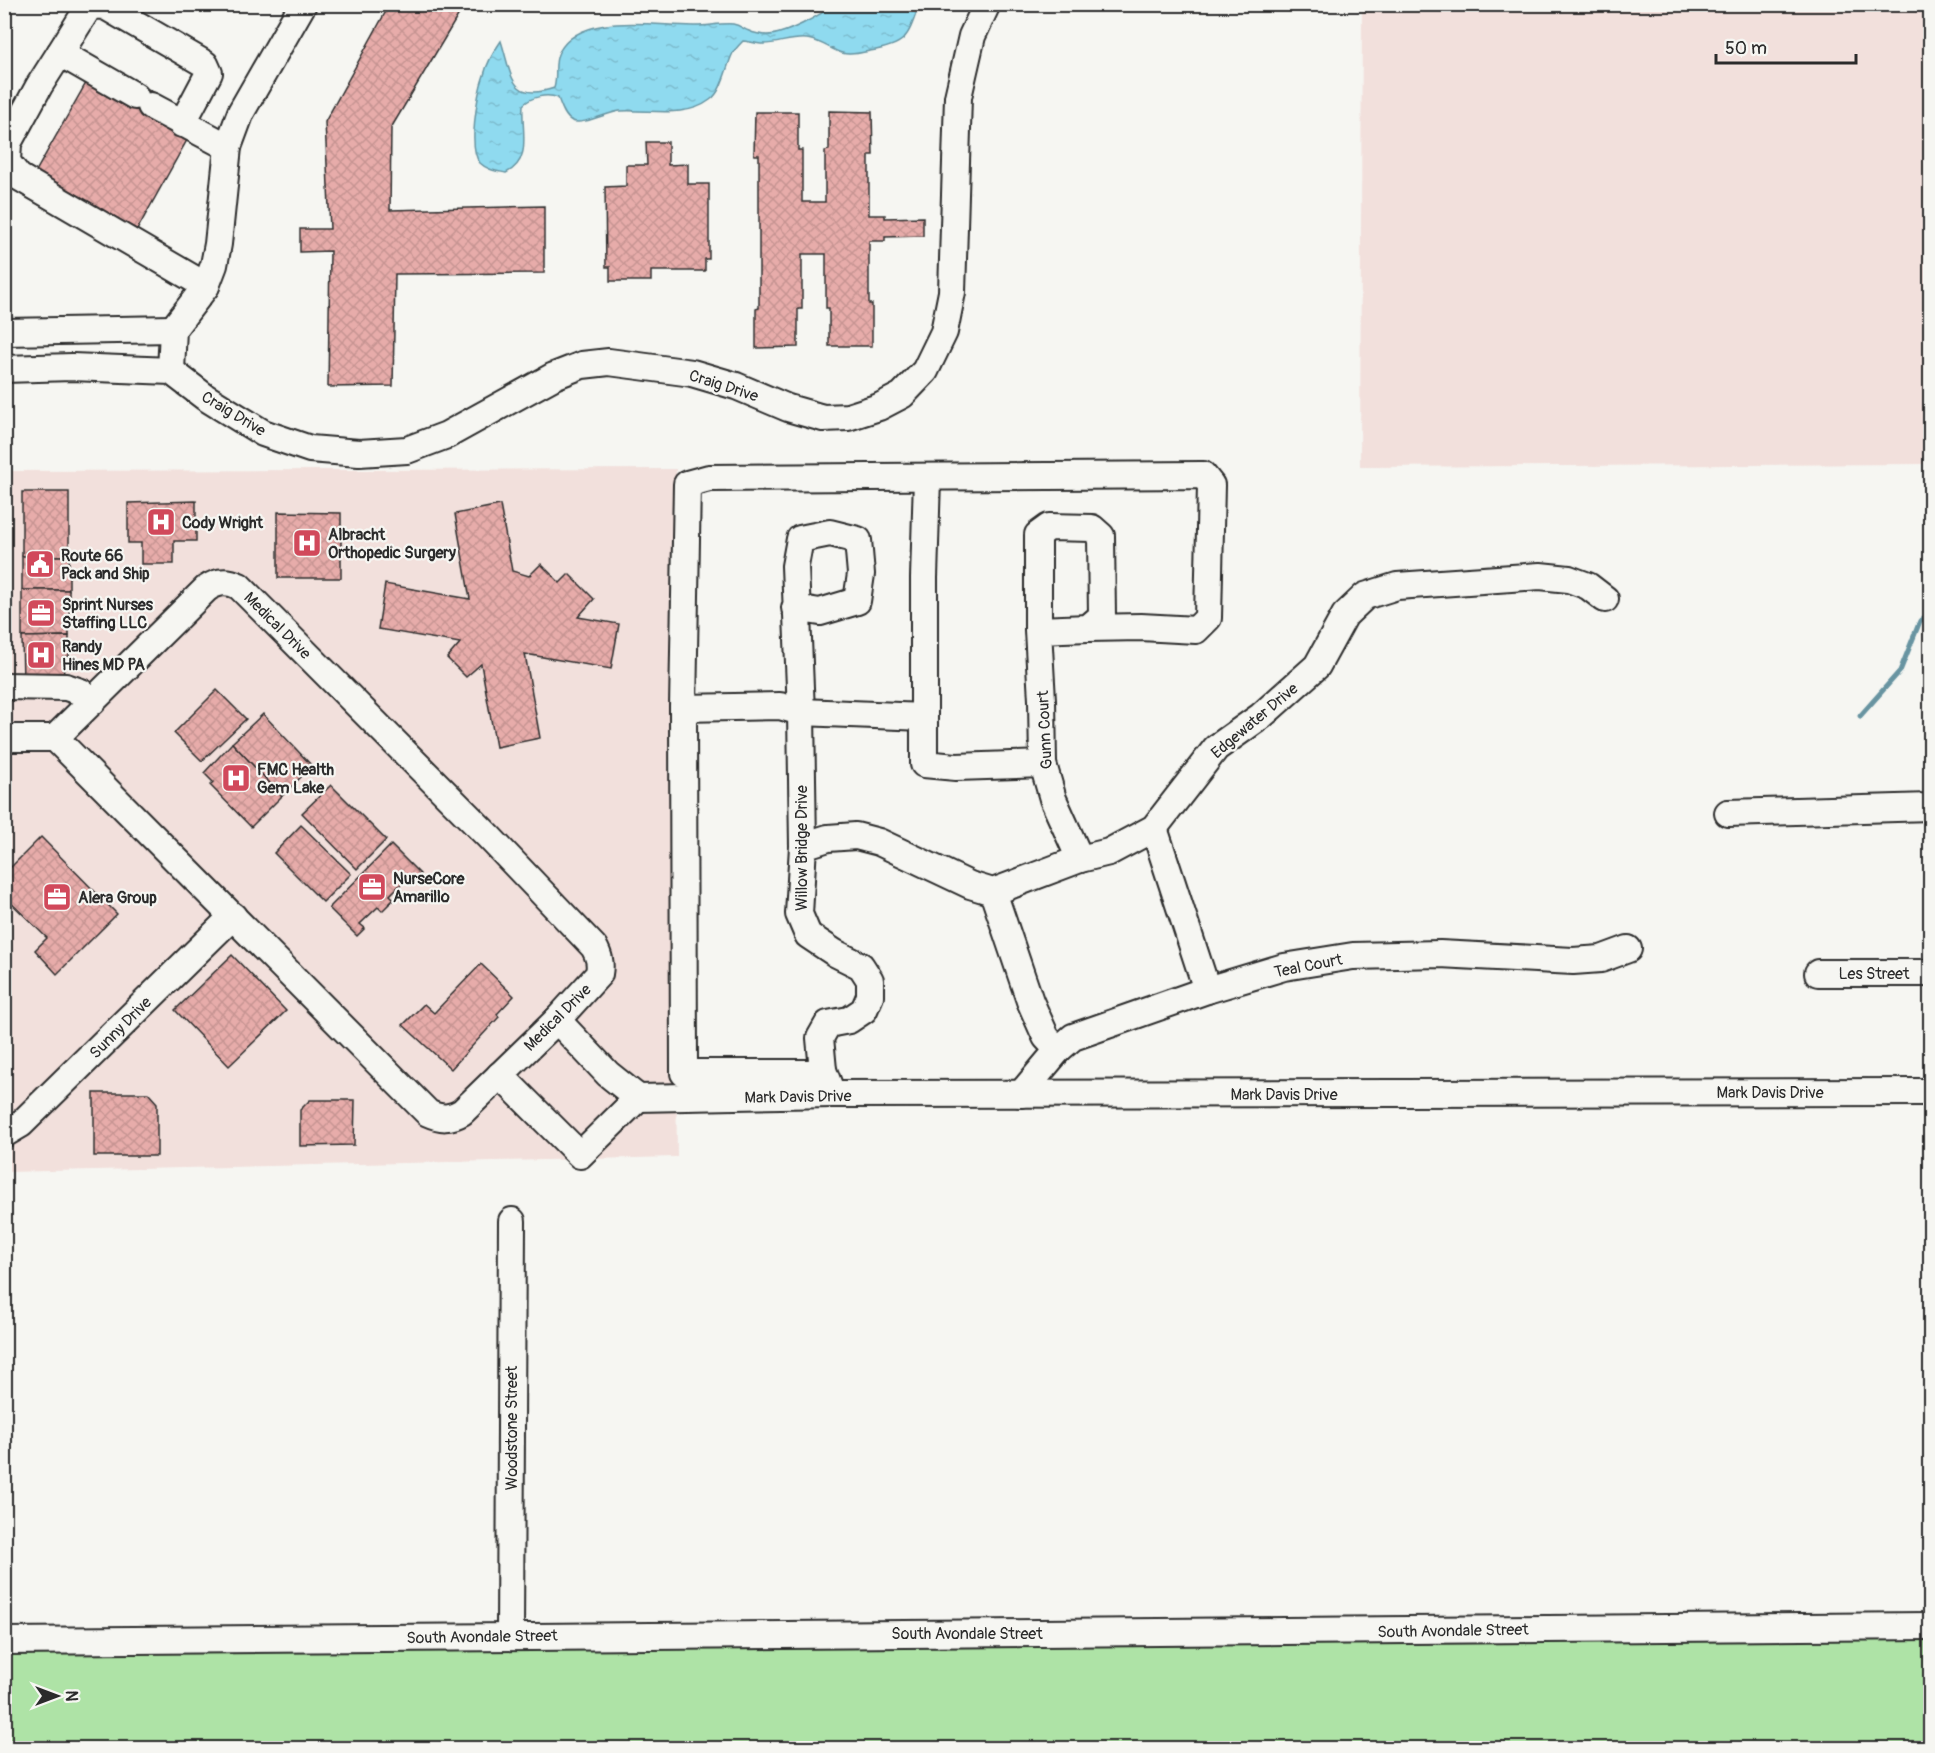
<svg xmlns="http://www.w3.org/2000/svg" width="1935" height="1753" font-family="Pangolin,sans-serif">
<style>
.built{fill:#f2e0dc}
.grass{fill:#aee3a6;stroke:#6c8768;stroke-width:1.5}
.water{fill:url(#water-ripples);stroke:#6794a1;stroke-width:1.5}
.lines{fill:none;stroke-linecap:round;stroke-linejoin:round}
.stream{stroke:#6794a1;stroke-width:5}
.building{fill:url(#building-cross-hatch);stroke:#2b2b2b;stroke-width:1.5}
.minor-casing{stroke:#2b2b2b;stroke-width:30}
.minor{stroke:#f6f6f2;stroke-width:26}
.labels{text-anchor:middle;stroke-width:4.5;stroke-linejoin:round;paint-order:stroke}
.street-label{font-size:16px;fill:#2b2b2b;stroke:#f6f6f2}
.poi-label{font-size:16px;font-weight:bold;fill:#2b2b2b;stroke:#f6f6f2;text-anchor:start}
</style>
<defs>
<pattern id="water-ripples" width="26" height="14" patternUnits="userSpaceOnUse" patternTransform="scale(1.5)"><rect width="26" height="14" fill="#8fdaef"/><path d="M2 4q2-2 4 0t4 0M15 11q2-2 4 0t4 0" fill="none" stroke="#7cbbcd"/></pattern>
<pattern id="building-cross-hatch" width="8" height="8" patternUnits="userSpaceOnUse" patternTransform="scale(1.5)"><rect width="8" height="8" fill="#e7acaa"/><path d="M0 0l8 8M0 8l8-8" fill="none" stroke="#c69492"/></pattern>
</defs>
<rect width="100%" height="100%" fill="#f6f6f2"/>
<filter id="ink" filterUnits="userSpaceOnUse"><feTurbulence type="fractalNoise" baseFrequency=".0167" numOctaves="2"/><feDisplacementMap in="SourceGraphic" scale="12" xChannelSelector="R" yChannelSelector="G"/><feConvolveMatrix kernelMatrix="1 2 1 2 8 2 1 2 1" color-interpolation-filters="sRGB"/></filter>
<g filter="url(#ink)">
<g class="built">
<polygon points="1362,5 1930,5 1930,464 1360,467"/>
<polygon points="676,469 675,987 677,1157 5,1172 4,471"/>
</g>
<polygon class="grass" points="1930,1639 1930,1748 5,1748 4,1651"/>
<path class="water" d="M 833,4 L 919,5 C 908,37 907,45 870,51 C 861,53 850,56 842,53 C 830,49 821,41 807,39 C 792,37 776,45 761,44 C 755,44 750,41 743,41 C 739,45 734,50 732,55 C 726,68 722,92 710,100 C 685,119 649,109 620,111 C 608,112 582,126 572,121 C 564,117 561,105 558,98 C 547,93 531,97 523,105 C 521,130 533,160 506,173 C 497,171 487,170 480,163 C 467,148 478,92 484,75 C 487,63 494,51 501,41 C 512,75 510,103 554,88 C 558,76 553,63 559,52 C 582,10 657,27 696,26 C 708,26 721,23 733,24 C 740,25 743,29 749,31 C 753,33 762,35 767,35 C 784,35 821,16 833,4 Z"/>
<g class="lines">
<polyline class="stream" points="1860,716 1900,671 1920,621 1930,613"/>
</g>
<g class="building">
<polygon points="390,4 465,4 391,128 390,210 544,206 544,273 395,274 393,386 328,387 330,251 300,252 300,229 330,229 325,122"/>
<polygon points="86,83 129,108 141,85 157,94 145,116 187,140 137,230 35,173"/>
<polygon points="829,111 872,112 873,155 869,155 869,215 885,215 885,218 923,217 923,236 885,237 885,241 869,241 869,304 872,304 872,346 829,346 829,308 826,308 826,254 802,254 802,309 798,309 798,347 756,348 756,309 759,308 759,155 754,155 755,112 798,112 798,150 802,150 802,202 825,202 825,151 829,150"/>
<polygon points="646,142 668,142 668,165 688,164 688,184 709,184 709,259 705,259 705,271 651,271 651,281 610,281 610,267 606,267 605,187 626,186 626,165 647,165"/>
<rect x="22" y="492" width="47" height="64"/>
<polygon points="196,501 196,541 174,541 174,564 141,564 141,543 128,543 128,503"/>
<polygon points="500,505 512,571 529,576 541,564 560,583 569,574 594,599 578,617 619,624 611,669 525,654 540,738 496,747 481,664 466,677 447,658 460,643 378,629 385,584 470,599 455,514"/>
<polygon points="278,512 341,513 341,578 278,578"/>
<rect x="22" y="556" width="47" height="34"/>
<polygon points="22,590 69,590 69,636 22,637"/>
<polygon points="69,636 69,657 63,657 64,679 23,680 22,637"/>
<polygon points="217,690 246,719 202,761 174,733"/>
<polygon points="263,714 312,766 282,796 232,743"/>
<polygon points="232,743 282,796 251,827 210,785 213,782 204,773"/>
<polygon points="331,785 386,840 357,869 302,813"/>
<polygon points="301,825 351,874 323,902 274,853"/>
<polygon points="41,837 117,914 57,974 35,950 47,938 4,896 4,874"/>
<polygon points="391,845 420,874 410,884 406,879 390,895 394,899 382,911 378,907 360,924 365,928 357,936 329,908"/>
<polygon points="232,955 286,1011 229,1066 175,1010"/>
<polygon points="481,964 514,996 497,1014 499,1017 451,1069 403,1025 424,1004 434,1013"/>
<polygon points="94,1093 148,1093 157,1103 157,1156 94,1156"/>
<polygon points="310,1100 355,1100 354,1145 300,1146 300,1110"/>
</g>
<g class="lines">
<g class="minor-casing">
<g id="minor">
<polyline points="60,53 90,5 105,6 205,64 209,73 182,124"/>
<polyline points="135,96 60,53 39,86 8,143 7,162 19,177 206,286"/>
<polyline points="151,106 228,147"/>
<polyline points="4,332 173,329"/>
<polyline points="4,369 72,367 171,371 205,397 263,433 310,449 359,453 407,450 447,435 554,376 582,365 609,362 692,373 736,386 788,408 823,418 848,417 879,407 902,395 925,371 944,332 952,292 958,97 972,36 987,4"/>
<polyline points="171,371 173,329 206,286 214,265 218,244 228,147 241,112 303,4"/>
<polyline points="927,478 924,578 924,764 956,767 1043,764"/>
<polyline points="795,608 820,612 857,601 861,574 858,540 830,533 800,539 795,566 801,712 803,846 799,914 808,935 835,953 861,966 870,980 870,996 864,1010 849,1020 828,1024 820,1038 823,1070 829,1086"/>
<polyline points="1038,630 1088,628 1102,616 1101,536 1092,528 1049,527 1038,535 1038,630 1042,700 1043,764 1053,799 1080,859"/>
<polyline points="4,686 66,687 81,692 92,702"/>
<polyline points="683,708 780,706 801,712 924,717"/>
<path d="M 4,738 L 55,738 L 206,589 C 217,581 227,580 239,586 L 488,836 L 594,947 C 599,956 601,963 599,974 L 557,1020 L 462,1112 C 450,1119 441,1119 428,1113 L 55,738"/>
<polyline points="1728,813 1930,807"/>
<polyline points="1154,828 1207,990"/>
<polyline points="803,846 828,838 856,836 879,842 970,885 993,892 1080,859 1109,852 1154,828 1216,748 1261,716 1317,666 1345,615 1365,596 1397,586 1540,576 1569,579 1588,586 1605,599"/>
<polyline points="993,892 1030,1001 1046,1037 1058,1050"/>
<polyline points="1818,973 1930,973"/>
<polyline points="557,1020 608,1074 638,1098 832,1094 1930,1092"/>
<polyline points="823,1070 809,1073 684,1073 683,708 687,484 709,478 1203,475 1211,485 1208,618 1196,630 1141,627 1088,628"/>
<polyline points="500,1075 580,1155 638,1098"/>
<polyline points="1021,1094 1058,1050 1073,1037 1207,990 1284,967 1353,956 1440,954 1573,961 1601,959 1628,949"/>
<polyline points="4,1134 21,1124 233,916"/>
<polyline points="510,1636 512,1221"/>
<path d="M 4,1641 C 647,1634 1288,1632 1930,1626"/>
</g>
</g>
<use href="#minor" class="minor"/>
</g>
</g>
<defs>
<g id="hospital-square" transform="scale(1.5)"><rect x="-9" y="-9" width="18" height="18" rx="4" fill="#d1495b" stroke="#f6f6f2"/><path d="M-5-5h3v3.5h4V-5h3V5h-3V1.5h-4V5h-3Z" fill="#fff"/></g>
<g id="civic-square" transform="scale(1.5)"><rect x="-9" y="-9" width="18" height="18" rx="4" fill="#d1495b" stroke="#f6f6f2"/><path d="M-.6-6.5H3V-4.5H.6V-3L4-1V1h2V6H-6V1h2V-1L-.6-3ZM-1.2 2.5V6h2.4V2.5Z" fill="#fff"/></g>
<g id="office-square" transform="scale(1.5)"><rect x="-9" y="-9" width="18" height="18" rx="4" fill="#d1495b" stroke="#f6f6f2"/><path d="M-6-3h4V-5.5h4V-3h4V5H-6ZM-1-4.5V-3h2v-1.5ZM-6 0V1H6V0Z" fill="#fff"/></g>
</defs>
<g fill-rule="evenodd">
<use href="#hospital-square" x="161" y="522"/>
<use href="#hospital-square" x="307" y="543"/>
<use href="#civic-square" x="40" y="564"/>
<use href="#office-square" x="41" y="613"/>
<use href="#hospital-square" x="41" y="655"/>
<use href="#hospital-square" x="236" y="778"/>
<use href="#office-square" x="372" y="887"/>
<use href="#office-square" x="57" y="897"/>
</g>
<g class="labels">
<g class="street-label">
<text transform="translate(724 385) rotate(18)" y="6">Craig Drive</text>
<text transform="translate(234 413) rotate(31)" y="6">Craig Drive</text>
<text transform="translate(278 625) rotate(45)" y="6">Medical Drive</text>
<text transform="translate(1254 720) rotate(-40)" y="6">Edgewater Drive</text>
<text transform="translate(1044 730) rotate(-93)" y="6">Gunn Court</text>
<text transform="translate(801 848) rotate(-90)" y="6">Willow Bridge Drive</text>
<text transform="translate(1308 965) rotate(-11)" y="6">Teal Court</text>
<text x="1874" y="979">Les Street</text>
<text transform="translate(557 1017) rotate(-45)" y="6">Medical Drive</text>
<text transform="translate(120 1027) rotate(-45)" y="6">Sunny Drive</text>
<text x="1770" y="1098">Mark Davis Drive</text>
<text x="1284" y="1100">Mark Davis Drive</text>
<text transform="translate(798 1096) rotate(-1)" y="6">Mark Davis Drive</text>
<text transform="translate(511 1428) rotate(-90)" y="6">Woodstone Street</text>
<text transform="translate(1453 1630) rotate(-1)" y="6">South Avondale Street</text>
<text x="967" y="1639">South Avondale Street</text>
<text transform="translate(482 1636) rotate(-1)" y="6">South Avondale Street</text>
</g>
<g class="poi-label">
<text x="182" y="528">Cody Wright</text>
<text x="328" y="540">Albracht<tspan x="328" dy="18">Orthopedic Surgery</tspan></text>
<text x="61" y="561">Route 66<tspan x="61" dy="18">Pack and Ship</tspan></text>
<text x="62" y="610">Sprint Nurses<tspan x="62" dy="18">Staffing LLC</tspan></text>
<text x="62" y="652">Randy<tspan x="62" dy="18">Hines MD PA</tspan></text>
<text x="257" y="775">FMC Health<tspan x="257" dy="18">Gem Lake</tspan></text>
<text x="393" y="884">NurseCore<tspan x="393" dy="18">Amarillo</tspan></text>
<text x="78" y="903">Alera Group</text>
</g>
</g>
<rect width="1935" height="1753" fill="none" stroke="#f6f6f2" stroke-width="24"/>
<rect x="12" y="12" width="1911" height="1729" fill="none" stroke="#2b2b2b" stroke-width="2" filter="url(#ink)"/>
<g transform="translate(57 1696) rotate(90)" stroke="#f6f6f2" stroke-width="4.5" paint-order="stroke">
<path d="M0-4.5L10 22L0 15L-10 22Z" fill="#2b2b2b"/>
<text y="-9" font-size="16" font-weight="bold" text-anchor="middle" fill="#2b2b2b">N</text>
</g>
<path d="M1716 54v9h140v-9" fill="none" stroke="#2b2b2b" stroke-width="3"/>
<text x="1725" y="54" font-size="18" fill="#2b2b2b" stroke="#f6f6f2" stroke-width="4.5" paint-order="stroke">50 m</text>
</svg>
